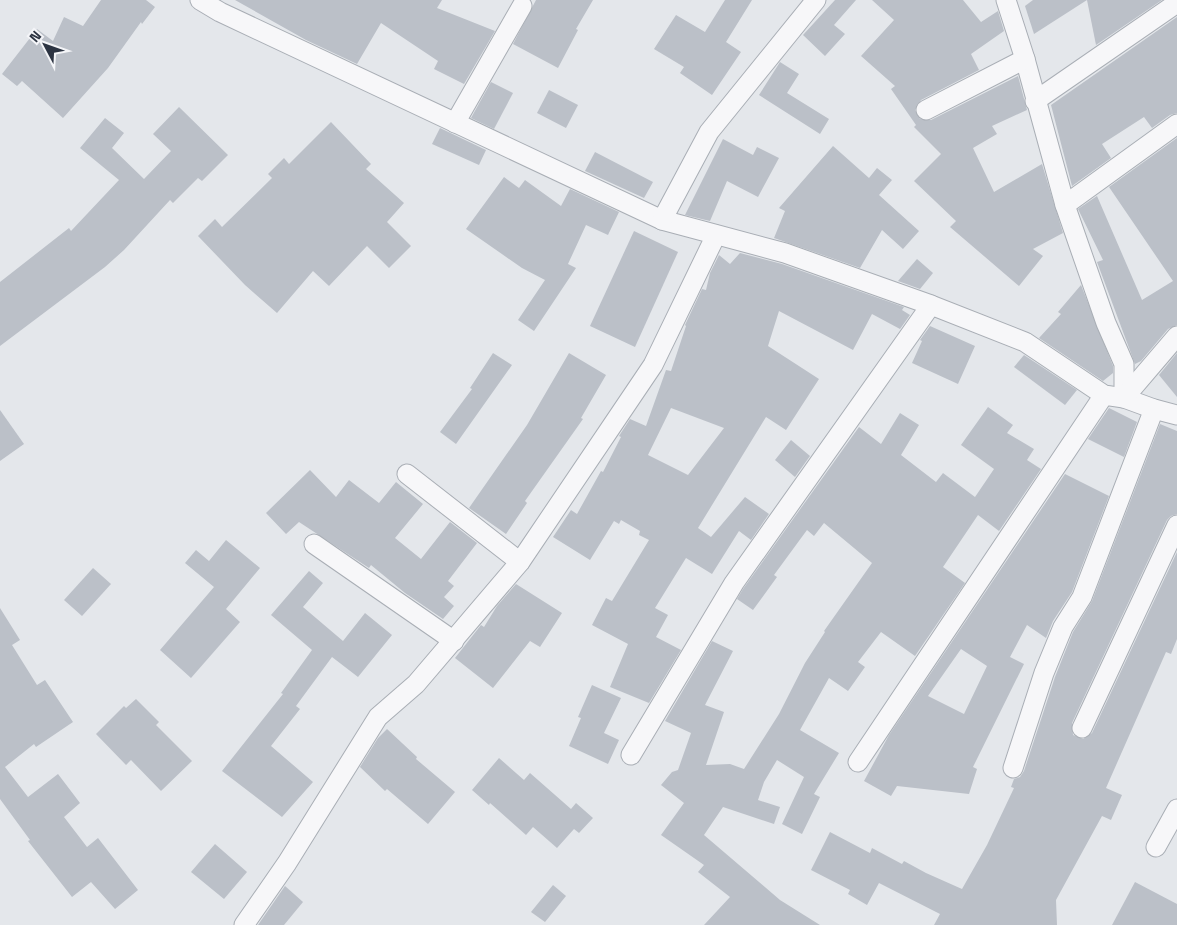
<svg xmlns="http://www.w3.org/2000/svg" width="1177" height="925" font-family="'Space Grotesk',sans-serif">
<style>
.building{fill:#bbc0c8;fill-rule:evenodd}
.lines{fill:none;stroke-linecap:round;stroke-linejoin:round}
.minor-casing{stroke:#a9aeb5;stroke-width:21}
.minor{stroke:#f7f7f9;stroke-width:19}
</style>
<rect width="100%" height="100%" fill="#e4e7eb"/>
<g class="building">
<polygon points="101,0 146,0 155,7 142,24 141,22 108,68 63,118 22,81 17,86 2,74 37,29 53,41 64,17 83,26"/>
<polygon points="235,0 442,0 437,8 495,31 464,84 434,69 438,61 381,23 357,64 306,40"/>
<polygon points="536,0 593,0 576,29 578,30 558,68 513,44"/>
<polygon points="725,0 752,0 726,42 741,52 712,95 680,73 684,67 654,49 676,15 705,32"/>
<polygon points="835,0 856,0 834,25 845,34 825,56 803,35"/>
<polygon points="872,0 963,0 981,22 998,11 1004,31 971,54 979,70 921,100 915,110 920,119 931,120 1018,76 1027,110 992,126 997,134 973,148 994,192 1042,164 1063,233 1033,249 1043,256 1019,286 950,227 956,221 914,181 941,154 914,127 916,125 891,89 895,86 861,56 894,20"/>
<polygon points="1033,0 1087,0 1034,34 1025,6"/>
<polygon points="1087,0 1162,0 1096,45"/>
<polygon points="1177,17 1177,113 1170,115 1152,128 1144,117 1102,144 1111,158 1072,186 1051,105"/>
<polygon points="780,62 799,74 787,93 829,119 820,134 759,95"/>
<polygon points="491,82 513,93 494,129 471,118"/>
<polygon points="549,90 578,105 566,128 537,113"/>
<polygon points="179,107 228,155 202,181 198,178 173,203 170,200 124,250 105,267 0,346 0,282 69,228 71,231 119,180 80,148 105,118 124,133 112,148 144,179 171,151 153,134"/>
<polygon points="331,122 371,164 366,169 404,203 387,222 411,246 389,268 367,246 329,286 313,271 277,313 245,285 198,236 215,219 222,227 272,178 268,174 284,158 289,164"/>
<polygon points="440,128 486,150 479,165 432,144"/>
<polygon points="1177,138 1177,325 1168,329 1141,361 1135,364 1097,262 1103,260 1078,209 1097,196 1142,300 1173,281 1109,187"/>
<polygon points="723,139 753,155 757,147 779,158 758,197 727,181 710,221 685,215"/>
<polygon points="833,146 869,178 877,168 892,180 879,195 919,231 903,249 882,230 860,268 774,238 785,211 779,208"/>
<polygon points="595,152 653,182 644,198 585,171"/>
<polygon points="504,177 519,188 525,180 561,206 570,189 619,212 608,235 586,225 568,264 576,268 534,331 518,320 545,280 522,268 466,229"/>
<polygon points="634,231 678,252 635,347 590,326"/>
<path d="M 740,253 L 782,264 L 904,307 L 902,310 L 910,315 L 900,329 L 872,314 L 853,350 L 779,311 L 768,346 L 819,379 L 786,430 L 766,417 L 698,528 L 711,537 L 745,497 L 769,514 L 751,540 L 739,531 L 712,574 L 686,558 L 655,608 L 668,615 L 656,637 L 681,650 L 649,703 L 610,687 L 628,644 L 592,625 L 606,598 L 612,601 L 649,540 L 639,535 L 640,531 L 621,520 L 619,524 L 614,521 L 590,560 L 553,537 L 571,510 L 577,514 L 601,471 L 603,472 L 621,437 L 619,436 L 630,419 L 646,426 L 666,370 L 671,371 L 686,326 L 685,325 L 702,289 L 706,290 L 710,273 L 719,255 L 730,264 ZM 671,408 L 724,428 L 688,475 L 648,455 Z"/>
<polygon points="917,259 933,273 920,289 898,281"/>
<polygon points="1081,285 1113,366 1113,373 1103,381 1039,338 1061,314 1058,312"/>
<polygon points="930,326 975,346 958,384 912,363 922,341 920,340"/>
<polygon points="493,353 512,365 456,444 440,432 472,389 470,388"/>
<polygon points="569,353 606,375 581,418 583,419 525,501 527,503 506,534 469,508 527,425"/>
<polygon points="1177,353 1177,397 1159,375"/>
<polygon points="1024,355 1077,390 1065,405 1014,367"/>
<polygon points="988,407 1013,425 1007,433 1034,449 1027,460 1041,469 999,531 978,515 943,567 965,583 915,656 881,632 858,662 865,667 848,691 829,678 800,730 839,753 814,794 820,797 802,834 782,824 804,777 777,760 764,782 758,800 780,807 774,824 723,807 704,835 780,900 820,925 704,925 730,897 698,872 704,865 661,835 684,803 661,785 672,772 678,770 691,733 665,721 712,641 733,651 705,705 724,712 706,765 730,764 744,769 779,714 805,663 825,632 824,631 872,563 824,523 814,536 807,530 774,575 777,577 753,610 737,599 743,589 859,427 881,444 900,413 919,425 901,455 936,482 943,473 975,497 994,469 961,445"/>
<polygon points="1109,408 1137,422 1124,457 1088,439"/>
<polygon points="0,410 24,444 0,461"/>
<polygon points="1160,424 1177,431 1177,514 1171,516 1167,520 1072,723 1073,735 1083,739 1092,733 1177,552 1177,639 1171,654 1166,652 1106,788 1122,795 1111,820 1102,816 1056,900 1057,925 934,925 940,914 879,883 867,905 848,894 850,890 811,870 830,832 870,853 872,848 902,864 904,861 926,873 962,889 987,845 1014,788 1011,787 1014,779 1020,777 1024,771 1055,677 1073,632 1092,601"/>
<polygon points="791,440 810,456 795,477 775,460"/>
<polygon points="310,470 336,497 349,480 379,503 396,482 423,504 395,538 421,559 450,522 477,543 448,581 454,586 444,597 454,606 443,619 405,593 371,565 369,568 299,522 286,534 266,513"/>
<path d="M 1065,474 L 1109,496 L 1072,592 L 1053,621 L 1046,638 L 1027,625 L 1010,657 L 1024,664 L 973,767 L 977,769 L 969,794 L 897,786 L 891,796 L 864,781 L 889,735 ZM 961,649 L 987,666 L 964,714 L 928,696 Z"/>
<polygon points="226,540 260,568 226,609 240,622 191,678 160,650 214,587 185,563 196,550 209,561"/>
<polygon points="93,568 111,584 82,616 64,600"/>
<polygon points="309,571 323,583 303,607 343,641 365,613 392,635 358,677 332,657 296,706 300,709 271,746 313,782 282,817 222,771 283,694 281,693 312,650 271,615"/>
<polygon points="516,584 562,613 540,647 530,641 493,688 455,658 481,625 484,627 497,606"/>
<polygon points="0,608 20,640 12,645 37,685 45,680 73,722 36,747 34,744 5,767 28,797 58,774 80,803 64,817 87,847 98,838 138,890 115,909 91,882 72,897 28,841 30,840 0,799"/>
<polygon points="592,685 621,698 604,733 619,740 608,764 569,746 581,718 578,717"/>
<polygon points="136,699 159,722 156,725 192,761 161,791 131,760 126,765 96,734 124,706 126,708"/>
<polygon points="387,729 417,757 416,759 455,792 428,824 387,789 385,791 360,767 378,738"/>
<polygon points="499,758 524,780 530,773 571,809 576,803 593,818 579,833 574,829 557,848 533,827 526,835 490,803 489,805 472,790"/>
<polygon points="215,844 247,872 224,899 191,872"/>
<polygon points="1135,882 1177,904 1177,925 1112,925"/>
<polygon points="553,885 566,896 545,922 531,912"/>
<polygon points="285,886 303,902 284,925 258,925"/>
</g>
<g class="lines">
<g class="minor-casing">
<g id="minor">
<polyline points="200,0 220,12 662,220 785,253 931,305 1025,342 1104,395 1124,398 1154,409 1177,415"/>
<polyline points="1006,0 1025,59 1065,205 1106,323 1124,364 1124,398"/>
<polyline points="1035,101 1177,3"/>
<polyline points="926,110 1025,59"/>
<polyline points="455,123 522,6"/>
<polyline points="1065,205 1177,124"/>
<polyline points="662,220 709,132 816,0"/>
<polyline points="1124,398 1177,336"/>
<polyline points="407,474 520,562"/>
<polyline points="314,544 454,641"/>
<polyline points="1082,728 1177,525"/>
<polyline points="631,755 734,583 931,305"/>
<polyline points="858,762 1104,395"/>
<polyline points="1013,768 1044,673 1063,627 1082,597 1154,409"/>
<polyline points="1156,847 1177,809"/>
<polyline points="244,925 287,863 378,717 416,684 520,562 653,365 716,235"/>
</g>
</g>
<use href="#minor" class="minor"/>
</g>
<g transform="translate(45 45) rotate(311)" stroke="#f4f5f8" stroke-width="4" paint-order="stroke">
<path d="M0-4L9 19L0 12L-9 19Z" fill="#2c3442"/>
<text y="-8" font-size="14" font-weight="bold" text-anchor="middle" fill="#2c3442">N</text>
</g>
</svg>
